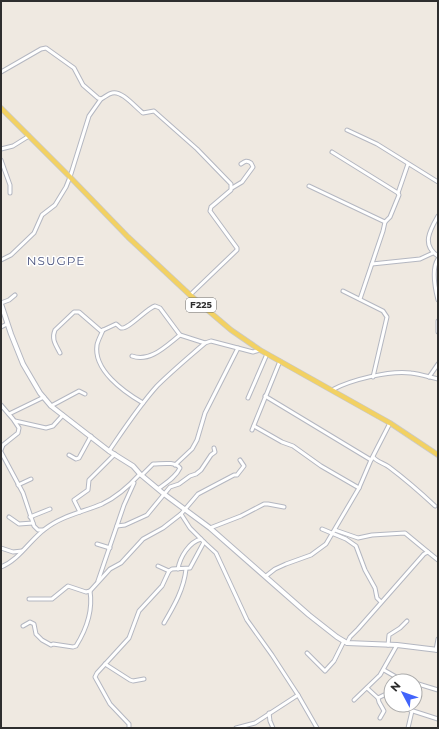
<svg xmlns="http://www.w3.org/2000/svg" width="439" height="729" font-family="Montserrat,sans-serif">
<style>
.lines{fill:none;stroke-linecap:round;stroke-linejoin:round}
.street-casing{stroke:#b4b7c1;stroke-width:5}
.secondary-casing{stroke:#b4b7c1;stroke-width:6}
.primary-casing{stroke:#c9c9c9;stroke-width:6}
.street{stroke:#fff;stroke-width:3}
.secondary{stroke:#fff;stroke-width:4}
.primary{stroke:#f2d163;stroke-width:4.5}
.labels{text-anchor:middle;stroke-width:3;stroke-linejoin:round;paint-order:stroke}
.shield{fill:#fff;stroke:#6d6d6d;stroke-width:1}
.shield-label{font-size:9px;font-weight:bold;fill:#2e2e2e}
.quarter-label{font-size:12px;letter-spacing:1px;fill:#4d5680;stroke:#fff}
</style>
<rect width="100%" height="100%" fill="#efe9e1"/>
<g class="lines">
<g class="street-casing">
<g id="street">
<path d="M 1,72 L 41,49 L 46,48 L 74,68 L 83,85 L 98,98 L 101,99 C 105,97 108,94 112,93 C 122,90 136,108 143,113 L 154,111 L 197,149 L 231,184 L 231,190 L 211,207 L 210,211 L 237,248 L 237,250 L 190,295"/>
<polyline points="347,130 377,144 438,182"/>
<polyline points="1,149 13,146 29,136"/>
<polyline points="332,152 398,193"/>
<polyline points="1,160 10,185 10,193"/>
<polyline points="309,186 385,222 383,231 360,299"/>
<path d="M 232,188 L 242,182 L 253,167 L 251,163 C 247,160 245,161 241,164"/>
<path d="M 438,216 C 430,230 421,245 438,256"/>
<polyline points="385,222 390,217 399,195 398,193 408,164"/>
<path d="M 438,259 C 431,269 435,288 438,300"/>
<polyline points="1,260 11,255 34,233 42,215 55,205 66,187 70,177 89,116 101,99"/>
<polyline points="372,264 420,259 433,253"/>
<polyline points="343,291 383,311 387,317 373,377"/>
<polyline points="1,303 9,300 15,295"/>
<polyline points="438,321 438,332"/>
<polyline points="1,327 7,324"/>
<path d="M 103,330 C 101,335 98,340 97,345 C 93,370 124,392 143,403"/>
<path d="M 60,353 C 56,345 51,339 55,330 L 74,312 L 79,312 L 101,331 L 116,324 C 118,325 119,327 121,328 C 128,330 147,308 155,306 L 160,308 L 180,335 L 205,343"/>
<path d="M 132,356 C 150,363 167,345 180,335"/>
<polyline points="429,377 438,364"/>
<path d="M 332,390 C 350,380 390,370 411,373 C 420,374 429,377 438,379"/>
<polyline points="265,396 371,460"/>
<polyline points="248,398 267,354"/>
<polyline points="1,405 13,419 19,428 18,433 3,445 1,450"/>
<polyline points="51,406 79,391 85,394"/>
<polyline points="9,414 44,397"/>
<polyline points="15,421 46,428 53,426 63,415"/>
<polyline points="254,426 282,442 293,446 321,466 359,488"/>
<polyline points="252,430 280,361"/>
<path d="M 109,451 C 124,429 139,406 157,386 C 172,371 189,357 205,343 L 211,341 L 253,352 L 260,350"/>
<polyline points="1,452 23,493 34,526 38,530 43,530"/>
<polyline points="69,455 76,459 79,458 91,436"/>
<path d="M 373,457 C 377,462 384,463 389,467 C 405,479 420,492 435,506"/>
<polyline points="175,465 192,449 197,440 205,413 238,348"/>
<path d="M 142,475 L 153,464 C 161,464 175,461 180,468 C 176,477 166,483 158,489"/>
<polyline points="18,485 31,479"/>
<polyline points="80,512 74,500 88,490 89,480 115,454"/>
<polyline points="9,517 19,524 33,523"/>
<polyline points="30,517 50,509"/>
<polyline points="117,526 125,525 147,515 170,487 179,484 190,476 196,474 201,470 211,455 215,452 214,448"/>
<polyline points="210,528 241,516 264,504 268,504 284,507"/>
<polyline points="322,529 346,539 356,546 365,570 375,588 377,598 381,602"/>
<polyline points="335,530 358,538 372,535 405,533 428,552"/>
<polyline points="204,542 216,553 247,620 272,655 298,695"/>
<polyline points="97,544 110,548"/>
<polyline points="1,548 13,552 22,551"/>
<polyline points="158,566 169,571"/>
<path d="M 1,567 C 19,560 30,540 45,529 C 61,516 83,512 102,504 C 117,497 129,486 140,474"/>
<path d="M 178,569 C 180,557 189,542 201,539"/>
<polyline points="266,576 275,569 286,564 311,555 326,544 359,488 371,460 390,423"/>
<polyline points="98,581 124,505 134,483"/>
<polyline points="29,599 52,599 68,586 86,592 90,591 110,569 121,563 143,539 163,528 181,514 198,494 234,475 237,475 244,466 240,460"/>
<path d="M 164,623 C 174,606 184,589 186,569"/>
<path d="M 23,626 L 30,622 L 34,624 L 36,634 L 42,640 L 51,645 L 53,644 L 73,647 L 76,646 C 86,630 93,610 90,591"/>
<polyline points="347,643 350,637 358,629 424,554 428,552 438,560"/>
<polyline points="388,645 389,635 400,628 407,621"/>
<polyline points="436,650 438,639"/>
<polyline points="307,653 325,671 334,661 344,641"/>
<polyline points="105,664 130,680 133,681 144,679"/>
<polyline points="384,670 403,681"/>
<polyline points="415,683 438,690"/>
<polyline points="367,688 378,698 384,695 391,697"/>
<polyline points="378,698 379,702 384,711 380,718"/>
<polyline points="354,700 380,675 397,645"/>
<polyline points="403,705 410,710 438,719"/>
<polyline points="269,713 270,721 273,728"/>
<polyline points="129,728 129,724 110,704 95,677 97,673 129,638 139,611 162,586 169,571 172,569 190,568 204,542 190,528 181,514"/>
<polyline points="236,728 255,723 298,695 317,728"/>
<polyline points="408,728 412,711"/>
</g>
</g>
<g class="secondary-casing">
<polyline id="secondary" points="1,304 11,334 23,364 40,393 51,406 109,451 133,466 140,474 164,494 210,528 309,615 337,637 347,643 397,645 438,650"/>
</g>
<g class="primary-casing">
<polyline id="primary" points="1,108 70,177 128,237 190,295 231,330 260,350 390,423 438,455"/>
</g>
<use href="#street" class="street"/>
<use href="#secondary" class="secondary"/>
<use href="#primary" class="primary"/>
</g>
<g class="labels">
<rect class="shield" x="186" y="298" width="30" height="14" rx="3"/>
<g class="shield-label">
<text x="201" y="308">F225</text>
</g>
<g class="quarter-label">
<text x="56" y="265">NSUGPE</text>
</g>
</g>
<rect width="439" height="729" fill="none" stroke="#2e2e2e" stroke-width="4"/>
<g transform="translate(403 693) rotate(311)"><circle r="19" fill="#ffffff" stroke="#ababab"/>
<path d="M0-3L7 15L0 10L-7 15Z" fill="#4264fb"/>
<text y="-6" font-size="11" font-weight="bold" text-anchor="middle" fill="#2e2e2e">N</text>
</g>
</svg>
